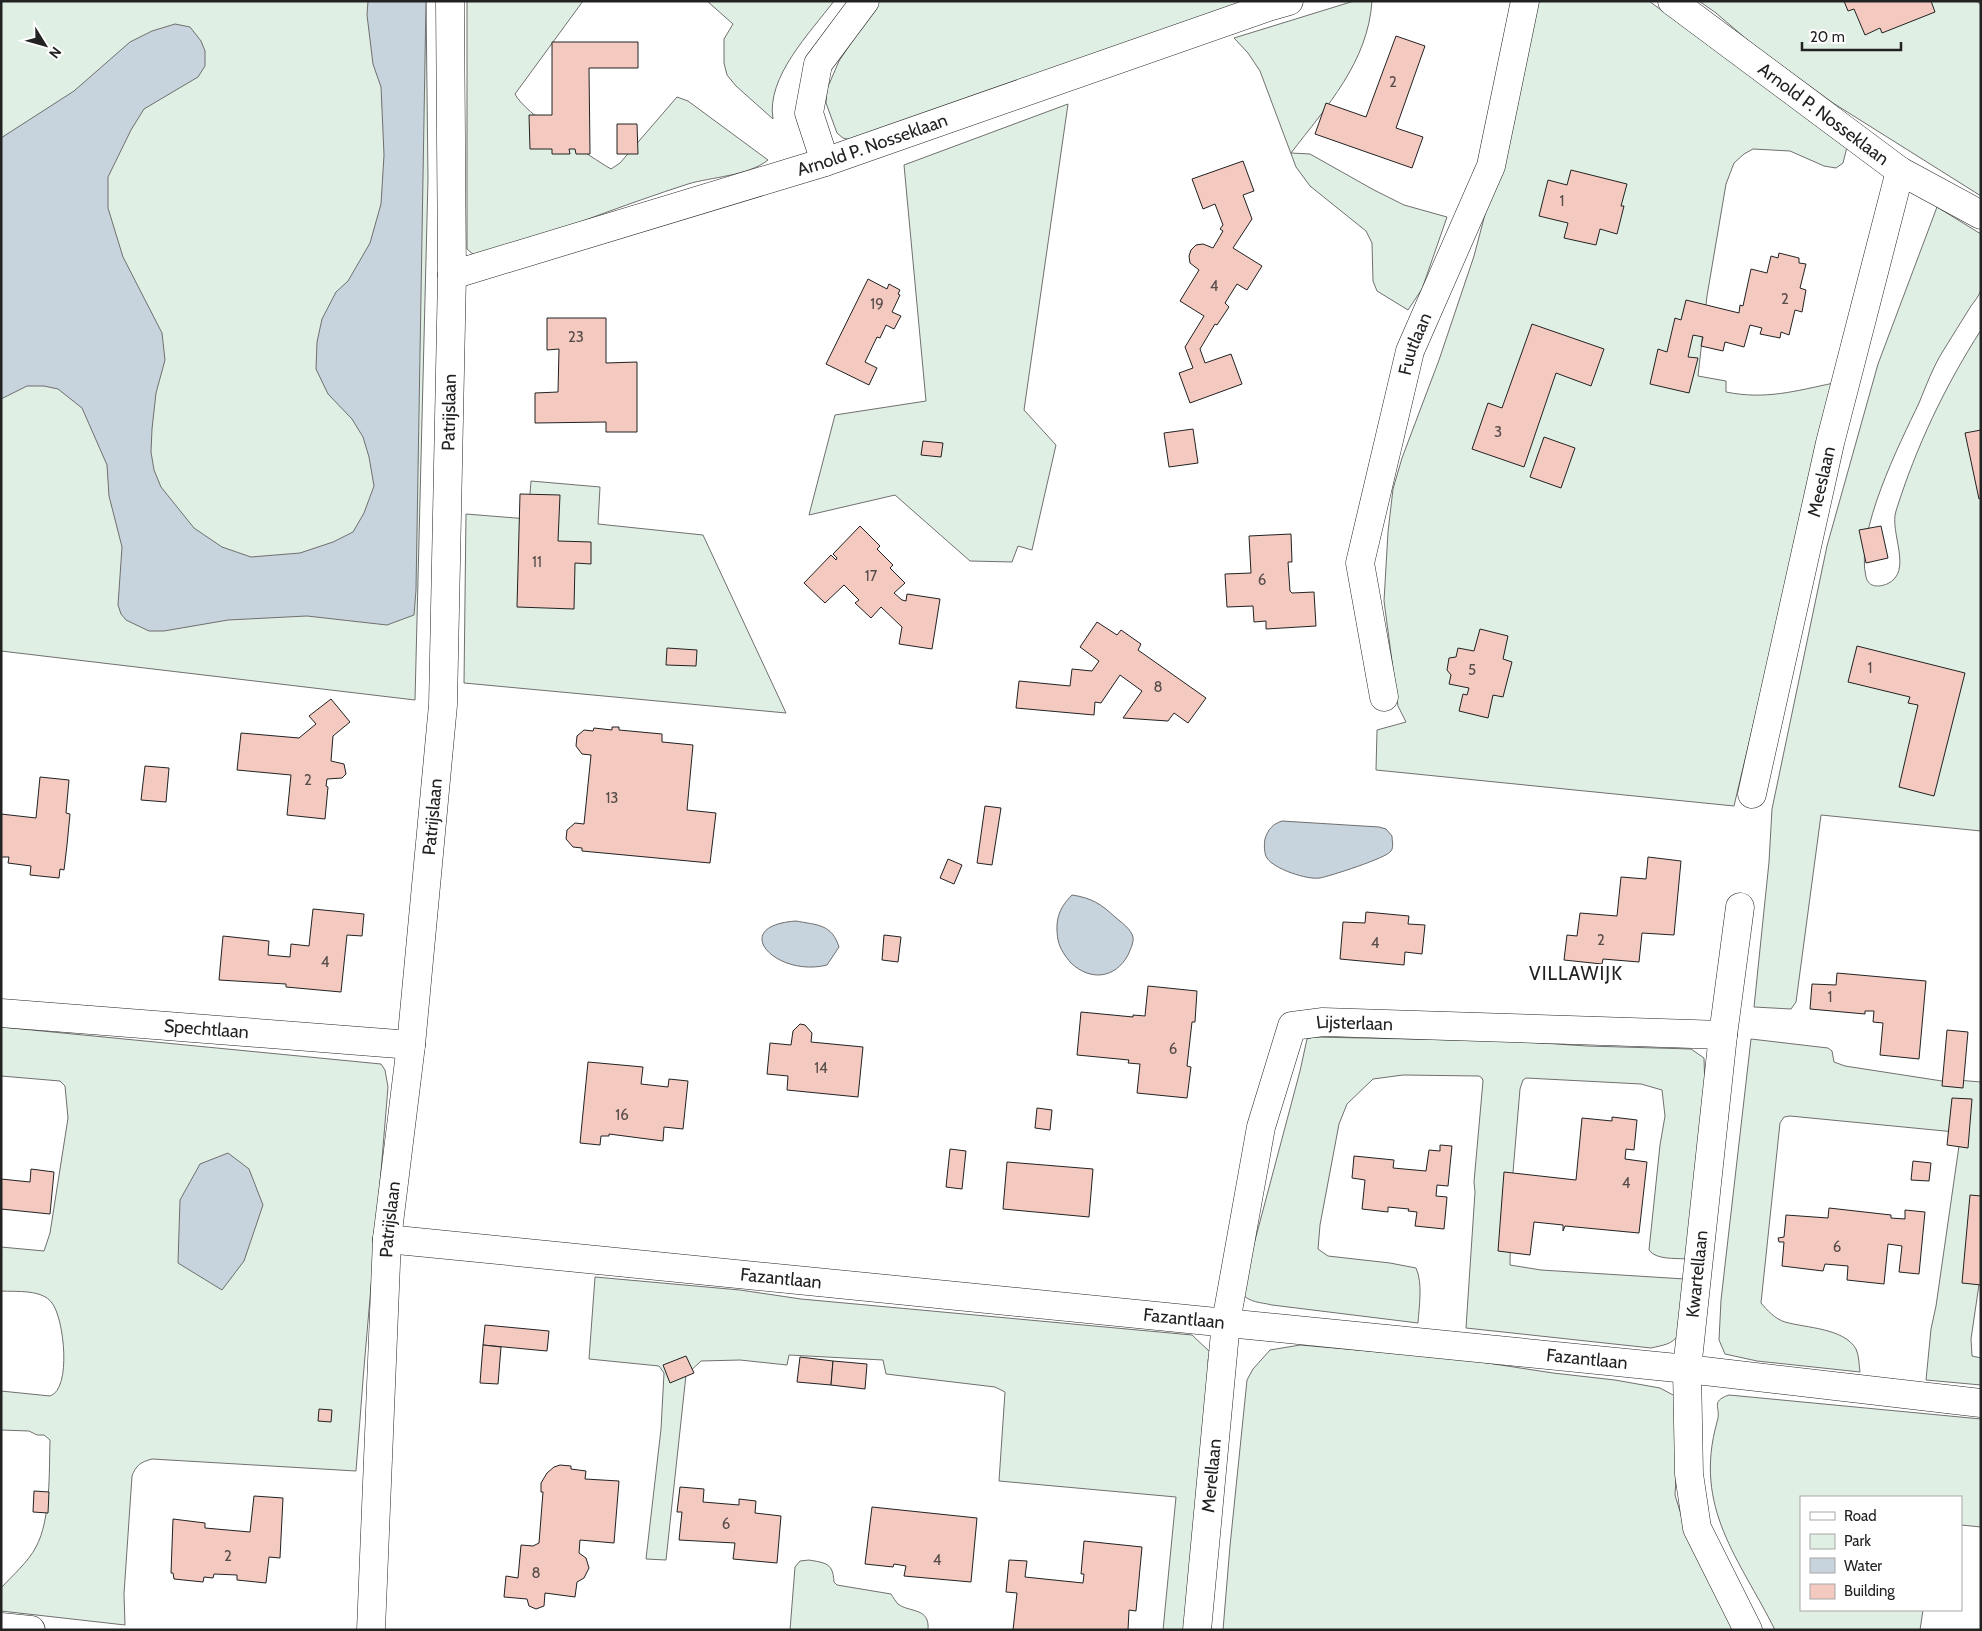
<svg xmlns="http://www.w3.org/2000/svg" width="1982" height="1631" font-family="Cabin,sans-serif">
<style>
.green{fill:#e0efe3;stroke:#6f6f6f}
.water{fill:#c7d3dd;stroke:#6f6f6f}
.building{fill:#f3c9c0;stroke:#222}
.lines{fill:none;stroke-linecap:round;stroke-linejoin:round}
.minor-casing{stroke:#222;stroke-width:29}
.minor{stroke:#fff;stroke-width:28}
.labels{text-anchor:middle;stroke-width:4;stroke-linejoin:round;paint-order:stroke}
.number-label{font-size:15px;fill:#564c4a}
.street-label{font-size:18px;fill:#222;stroke:#fff}
.neighbourhood-label{font-size:19px;letter-spacing:1px;fill:#222;stroke:#fff}
</style>
<rect width="100%" height="100%" fill="#fff"/>
<g class="green">
<polygon points="1,1 426,1 428,179 415,700 1,651"/>
<path d="M 467,1 L 583,1 L 515,94 C 523,112 592,158 611,169 L 620,163 L 677,97 L 688,101 L 768,160 C 748,176 711,177 688,184 C 626,204 565,228 504,250 L 475,256 L 467,249 Z"/>
<path d="M 707,1 L 834,1 C 810,33 766,77 773,119 L 736,86 L 727,75 L 724,63 L 724,39 L 733,24 Z"/>
<polygon points="879,1 1257,1 867,144 843,138 837,133 826,103 827,89 839,61"/>
<path d="M 1354,1 L 1372,1 C 1368,62 1327,106 1291,153 L 1310,154 L 1374,190 L 1404,205 L 1447,217 L 1422,289 L 1408,310 L 1377,291 L 1373,281 L 1372,243 L 1366,231 L 1310,186 L 1296,167 L 1260,71 L 1248,53 L 1234,38 Z"/>
<path d="M 1538,1 L 1649,1 L 1847,147 L 1843,163 L 1836,168 L 1824,166 L 1790,151 L 1753,149 L 1744,154 L 1734,163 L 1726,184 L 1707,296 L 1698,376 L 1726,381 L 1726,392 C 1766,400 1795,391 1834,383 L 1734,806 L 1376,770 L 1377,730 L 1406,722 L 1398,706 L 1384,601 L 1388,532 L 1393,489 L 1402,458 L 1439,360 L 1474,256 L 1526,59 Z"/>
<polygon points="1699,1 1976,1 1981,5 1981,196 1833,103 1751,43 1716,13"/>
<polygon points="1068,104 1024,410 1056,445 1032,550 1018,546 1012,562 970,561 895,495 809,515 835,415 926,401 904,165"/>
<path d="M 1937,207 L 1981,234 C 1981,247 1982,280 1981,290 C 1979,296 1974,302 1971,306 C 1962,321 1952,336 1943,351 C 1933,367 1926,386 1919,403 C 1899,445 1855,532 1866,577 C 1869,588 1879,587 1887,584 C 1914,572 1889,532 1896,511 C 1916,447 1945,386 1981,330 L 1981,831 L 1821,815 L 1796,1002 L 1791,1009 L 1754,1007 L 1769,862 L 1772,809 L 1827,546 L 1878,364 Z"/>
<polygon points="531,481 600,487 598,524 703,535 786,713 464,683 466,514 528,519"/>
<path d="M 1,1027 L 381,1064 L 385,1070 L 388,1087 C 378,1215 365,1343 356,1471 L 152,1459 C 141,1462 136,1465 132,1476 L 124,1594 L 125,1625 L 1,1611 L 1,1588 C 13,1575 28,1562 36,1547 C 51,1519 49,1471 50,1440 L 44,1435 L 37,1435 L 29,1431 L 1,1430 L 1,1391 L 50,1396 C 72,1389 64,1318 52,1303 C 42,1289 17,1292 1,1291 L 1,1247 L 44,1251 L 50,1233 L 68,1118 L 65,1086 L 60,1081 L 1,1076 Z"/>
<path d="M 1313,1037 L 1510,1041 L 1587,1046 L 1691,1049 L 1704,1058 L 1705,1089 L 1687,1259 C 1675,1258 1656,1260 1649,1250 L 1660,1145 L 1665,1116 L 1662,1090 L 1641,1084 L 1526,1078 L 1523,1080 L 1520,1089 L 1511,1196 L 1510,1265 L 1541,1270 L 1685,1279 L 1679,1334 C 1672,1345 1663,1345 1651,1348 L 1466,1328 L 1475,1192 L 1474,1182 L 1483,1081 L 1482,1078 L 1479,1076 L 1403,1075 L 1373,1079 L 1347,1104 L 1339,1124 L 1320,1225 L 1318,1249 L 1328,1256 L 1390,1263 L 1416,1268 C 1423,1283 1419,1307 1418,1323 L 1272,1305 C 1260,1302 1250,1303 1241,1293 L 1300,1071 L 1307,1039 Z"/>
<path d="M 1751,1039 L 1828,1048 L 1832,1051 L 1834,1062 L 1845,1066 L 1942,1081 L 1952,1082 L 1957,1080 L 1981,1082 L 1981,1271 L 1971,1339 L 1972,1356 L 1981,1358 L 1981,1385 L 1926,1380 L 1931,1329 L 1936,1306 L 1960,1139 L 1955,1132 L 1790,1116 L 1784,1117 L 1780,1123 L 1761,1303 C 1767,1310 1775,1319 1785,1322 C 1806,1328 1844,1328 1856,1349 C 1859,1355 1859,1365 1860,1372 L 1757,1361 L 1725,1354 L 1719,1340 L 1721,1300 Z"/>
<polygon points="595,1277 740,1290 801,1299 1192,1335 1210,1352 1208,1360 1211,1387 1191,1630 1163,1630 1176,1497 999,1481 1005,1392 995,1387 886,1374 883,1360 789,1355 787,1365 740,1360 701,1361 686,1375 666,1560 646,1559 661,1429 664,1373 659,1366 589,1359"/>
<polygon points="1300,1345 1461,1359 1553,1373 1615,1380 1660,1388 1675,1396 1680,1410 1675,1495 1686,1531 1736,1630 1223,1630 1230,1546 1247,1380 1253,1369 1270,1350"/>
<path d="M 1729,1395 L 1981,1419 L 1981,1527 L 1961,1525 L 1961,1497 L 1801,1497 L 1801,1610 L 1923,1610 L 1920,1630 L 1775,1630 C 1739,1558 1693,1508 1717,1422 C 1722,1407 1709,1402 1729,1395 Z"/>
<path d="M 809,1560 C 826,1563 833,1563 834,1582 L 837,1585 L 891,1594 C 893,1597 896,1602 898,1604 C 910,1613 930,1607 928,1630 L 790,1630 L 795,1567 L 800,1561 Z"/>
</g>
<g class="water">
<polygon points="368,1 426,1 416,590 414,615 387,625 307,616 228,620 164,631 149,631 126,620 121,614 118,605 122,547 109,496 107,465 82,408 58,389 44,386 27,386 1,399 1,138 74,91 130,42 152,31 175,24 190,27 201,41 205,51 205,66 198,77 144,109 131,130 108,177 108,208 123,257 162,333 165,360 156,393 152,429 151,452 154,470 161,487 194,528 222,547 251,557 300,553 333,542 353,532 364,513 374,486 369,457 363,437 352,419 328,394 316,369 317,342 322,319 336,292 348,281 370,243 381,204 384,155 381,87 373,64 367,15"/>
<path d="M 1282,821 L 1379,827 L 1386,829 L 1392,836 C 1392,841 1394,847 1391,851 C 1387,858 1330,876 1320,878 C 1307,880 1274,869 1267,858 C 1264,854 1264,844 1265,839 C 1268,829 1273,824 1282,821 Z"/>
<path d="M 1072,895 C 1092,898 1101,904 1115,917 C 1121,922 1131,929 1133,937 C 1134,943 1130,950 1128,955 C 1115,979 1090,981 1071,963 C 1065,956 1060,949 1058,940 C 1055,921 1058,909 1072,895 Z"/>
<path d="M 796,921 C 817,925 832,924 839,947 L 827,965 C 776,978 727,926 796,921 Z"/>
<polygon points="228,1153 249,1169 263,1205 244,1261 222,1290 178,1263 180,1200 200,1164"/>
</g>
<g class="building">
<polygon points="1844,1 1931,1 1935,12 1882,33 1880,28 1865,35 1854,9 1848,11"/>
<polygon points="1396,36 1425,46 1396,128 1423,137 1412,168 1315,134 1326,103 1366,117"/>
<polygon points="552,42 638,42 638,68 589,68 590,154 576,154 575,149 569,149 570,154 552,154 552,149 530,149 529,115 552,115"/>
<polygon points="617,124 637,124 638,154 617,154"/>
<polygon points="1243,161 1254,191 1243,195 1252,219 1233,248 1262,266 1247,290 1237,284 1225,303 1229,307 1217,325 1215,324 1200,349 1205,363 1231,354 1242,384 1190,403 1179,373 1193,368 1185,347 1204,316 1180,301 1199,270 1190,263 1189,256 1191,250 1196,245 1203,244 1213,248 1223,231 1220,229 1223,225 1215,204 1203,209 1192,179"/>
<polygon points="1571,170 1627,184 1621,206 1624,206 1617,234 1600,229 1596,245 1564,238 1568,223 1539,216 1548,180 1567,185"/>
<polygon points="1779,253 1799,258 1799,263 1806,264 1800,288 1806,290 1802,312 1795,310 1789,335 1781,332 1780,338 1760,334 1762,328 1750,325 1744,347 1725,342 1723,351 1701,346 1703,337 1693,335 1688,357 1698,358 1689,393 1650,384 1658,349 1667,352 1675,318 1681,320 1686,300 1739,313 1740,305 1743,306 1751,269 1767,273 1771,256 1778,258"/>
<polygon points="868,279 887,289 889,284 900,290 898,294 900,295 892,312 901,316 894,329 886,325 880,338 877,337 865,362 877,368 869,385 826,364"/>
<polygon points="547,318 606,318 606,363 637,362 637,432 606,432 606,422 535,423 535,393 558,392 559,349 547,350"/>
<polygon points="1532,324 1604,349 1591,386 1556,373 1524,467 1472,449 1488,403 1502,408"/>
<polygon points="1193,429 1198,463 1169,467 1164,433"/>
<polygon points="1981,430 1981,498 1979,499 1965,433"/>
<polygon points="1544,437 1575,448 1561,488 1530,477"/>
<polygon points="923,441 943,443 941,457 921,455"/>
<polygon points="520,494 560,495 558,541 591,542 591,564 575,563 574,609 517,607"/>
<polygon points="860,526 880,546 877,549 893,565 890,568 905,583 894,593 902,600 906,601 907,594 940,599 932,649 899,644 902,627 881,607 871,618 855,603 859,600 844,585 825,603 804,583 831,555 836,560 837,558 833,554"/>
<polygon points="1881,526 1888,558 1866,563 1859,530"/>
<polygon points="1291,534 1292,562 1288,562 1290,591 1292,593 1314,592 1316,626 1266,629 1266,621 1254,622 1253,606 1227,607 1225,574 1251,573 1249,536"/>
<polygon points="1097,622 1117,635 1121,630 1141,644 1138,650 1206,698 1188,723 1174,713 1168,721 1123,718 1142,691 1120,675 1101,703 1095,702 1094,715 1016,708 1019,681 1070,686 1072,669 1092,671 1099,661 1080,647"/>
<polygon points="1480,629 1508,636 1503,659 1512,662 1503,697 1493,695 1488,718 1459,711 1463,694 1467,695 1469,688 1449,684 1451,675 1447,670 1449,658 1456,657 1458,648 1474,651"/>
<polygon points="1857,646 1965,673 1934,796 1899,787 1918,705 1908,703 1910,697 1848,682"/>
<polygon points="667,648 697,650 696,666 666,665"/>
<polygon points="331,699 350,722 333,736 331,761 344,764 346,774 342,778 327,779 326,786 328,787 325,819 287,815 291,775 237,770 241,733 299,738 316,724 309,716"/>
<polygon points="612,727 619,727 619,730 662,734 662,742 693,745 687,810 716,813 710,863 582,851 582,848 573,847 566,839 567,830 575,823 584,824 591,755 582,754 576,746 577,736 584,730 593,731 594,728 612,730"/>
<polygon points="145,766 169,768 166,802 141,800"/>
<polygon points="40,777 69,780 66,813 70,814 67,845 64,870 60,869 59,878 30,875 31,866 8,863 9,857 1,857 1,814 36,818"/>
<polygon points="985,806 1001,808 992,865 977,863"/>
<polygon points="1648,857 1681,861 1674,935 1642,933 1639,962 1603,959 1602,964 1564,960 1567,935 1577,936 1580,913 1617,916 1621,877 1646,879"/>
<polygon points="948,859 962,865 954,884 940,878"/>
<polygon points="313,909 364,914 362,936 347,935 341,992 286,987 286,984 219,980 223,936 269,941 268,955 290,957 291,944 309,946"/>
<polygon points="1366,912 1409,916 1408,924 1425,925 1422,954 1405,952 1404,965 1340,959 1343,922 1365,923"/>
<polygon points="884,935 901,937 898,962 882,960"/>
<polygon points="1837,973 1926,981 1919,1059 1880,1055 1883,1023 1873,1022 1874,1011 1865,1011 1865,1014 1810,1009 1812,984 1836,985"/>
<polygon points="1148,986 1197,991 1195,1022 1192,1022 1187,1066 1191,1067 1187,1098 1137,1093 1140,1064 1128,1063 1129,1060 1077,1055 1081,1012 1133,1017 1133,1015 1145,1016"/>
<polygon points="800,1024 805,1025 812,1033 811,1042 863,1047 858,1097 787,1090 788,1076 767,1074 770,1043 791,1045 793,1031"/>
<polygon points="1947,1030 1968,1032 1963,1088 1942,1086"/>
<polygon points="588,1062 643,1067 641,1084 668,1087 669,1079 688,1081 683,1129 664,1127 663,1141 609,1134 609,1136 601,1136 600,1145 580,1143"/>
<polygon points="1952,1098 1972,1099 1968,1148 1947,1145"/>
<polygon points="1037,1108 1052,1110 1050,1130 1035,1128"/>
<polygon points="1612,1117 1637,1120 1634,1150 1626,1149 1625,1159 1647,1162 1639,1233 1565,1226 1563,1231 1563,1225 1534,1222 1530,1255 1498,1251 1504,1172 1576,1180 1582,1118 1612,1121"/>
<polygon points="1440,1145 1452,1146 1448,1186 1437,1185 1436,1196 1447,1197 1444,1229 1415,1226 1417,1212 1408,1211 1409,1209 1388,1207 1388,1212 1362,1209 1365,1180 1352,1178 1354,1156 1394,1160 1393,1168 1426,1171 1429,1150 1440,1151"/>
<polygon points="950,1149 966,1151 962,1189 946,1187"/>
<polygon points="1913,1161 1931,1163 1929,1181 1911,1180"/>
<polygon points="1007,1162 1093,1169 1089,1217 1003,1209"/>
<polygon points="31,1169 54,1172 50,1214 1,1209 1,1179 30,1182"/>
<polygon points="1970,1195 1981,1196 1981,1285 1962,1283"/>
<polygon points="1829,1208 1891,1215 1891,1218 1905,1219 1905,1210 1925,1212 1919,1274 1899,1272 1902,1246 1888,1244 1884,1284 1847,1280 1848,1266 1825,1264 1823,1271 1782,1266 1784,1242 1779,1242 1778,1238 1784,1237 1786,1215 1828,1218"/>
<polygon points="485,1325 549,1331 547,1351 483,1345"/>
<polygon points="483,1345 501,1347 498,1384 480,1383"/>
<polygon points="686,1356 694,1373 670,1383 663,1365"/>
<polygon points="800,1357 833,1361 831,1385 797,1382"/>
<polygon points="833,1361 867,1364 865,1389 831,1385"/>
<polygon points="319,1409 332,1410 331,1422 318,1421"/>
<polygon points="560,1465 571,1466 571,1469 586,1471 585,1479 619,1481 614,1543 580,1540 579,1553 586,1558 589,1568 584,1578 577,1582 575,1597 545,1593 544,1606 536,1609 529,1606 527,1599 504,1597 506,1576 518,1578 521,1545 533,1546 539,1543 543,1492 541,1492 541,1483 547,1473 554,1467"/>
<polygon points="680,1487 704,1489 703,1502 739,1505 739,1499 756,1501 755,1513 781,1516 777,1563 733,1559 735,1543 679,1540 682,1512 677,1512"/>
<polygon points="34,1491 49,1492 48,1513 33,1512"/>
<polygon points="254,1496 283,1498 280,1558 269,1557 266,1583 237,1580 237,1575 214,1574 213,1578 204,1577 203,1582 174,1579 173,1573 171,1573 173,1519 205,1523 205,1528 250,1532"/>
<polygon points="872,1507 977,1518 971,1582 904,1576 906,1566 894,1564 893,1567 865,1564"/>
<polygon points="1084,1541 1142,1547 1136,1611 1129,1610 1128,1630 1013,1630 1017,1593 1006,1592 1009,1560 1027,1561 1025,1577 1083,1583 1084,1574 1081,1574"/>
</g>
<g class="lines">
<g class="minor-casing">
<g id="minor">
<path id="s1" d="M 1672,1 L 1900,171 L 1981,215"/>
<polyline points="825,162 809,113 818,64 865,1"/>
<path id="s2" d="M 452,275 L 825,162 L 1268,7 L 1289,1"/>
<path id="s3" d="M 1384,697 L 1360,563 L 1410,351 L 1491,166 L 1525,1"/>
<path id="s4" d="M 1752,794 L 1830,443 L 1900,171"/>
<polyline points="1740,907 1723,1035 1687,1369 1689,1474 1697,1528 1748,1630"/>
<path id="s5" d="M 1,1013 L 411,1045"/>
<path id="s6" d="M 387,1239 L 1687,1369 L 1981,1403"/>
<polyline points="1,1627 31,1630"/>
<path id="s7" d="M 371,1630 L 387,1239 L 411,1045 L 443,705 L 452,275 L 450,1"/>
<path id="s8" d="M 1197,1630 L 1226,1322 L 1261,1127 L 1292,1026 L 1323,1022 L 1723,1035"/>
</g>
</g>
<use href="#minor" class="minor"/>
</g>
<g class="labels">
<g class="number-label">
<text x="1393" y="87">2</text>
<text x="1562" y="206">1</text>
<text x="1214" y="291">4</text>
<text x="1785" y="304">2</text>
<text x="877" y="309">19</text>
<text x="576" y="342">23</text>
<text x="1498" y="437">3</text>
<text x="537" y="567">11</text>
<text x="871" y="581">17</text>
<text x="1262" y="585">6</text>
<text x="1870" y="673">1</text>
<text x="1472" y="675">5</text>
<text x="1158" y="692">8</text>
<text x="308" y="785">2</text>
<text x="612" y="803">13</text>
<text x="1601" y="945">2</text>
<text x="1375" y="948">4</text>
<text x="325" y="967">4</text>
<text x="1830" y="1002">1</text>
<text x="1173" y="1054">6</text>
<text x="821" y="1073">14</text>
<text x="622" y="1120">16</text>
<text x="1626" y="1188">4</text>
<text x="1837" y="1252">6</text>
<text x="726" y="1529">6</text>
<text x="228" y="1561">2</text>
<text x="937" y="1565">4</text>
<text x="536" y="1578">8</text>
</g>
<g class="street-label">
<text dy="6" stroke="none"><textPath href="#s1" startOffset="189">Arnold P. Nosseklaan</textPath></text>
<text dy="6" stroke="none"><textPath href="#s2" startOffset="440">Arnold P. Nosseklaan</textPath></text>
<text dy="6" stroke="none"><textPath href="#s3" startOffset="362">Fuutlaan</textPath></text>
<text dy="6" stroke="none"><textPath href="#s7" startOffset="1221">Patrijslaan</textPath></text>
<text dy="6" stroke="none"><textPath href="#s4" startOffset="320">Meeslaan</textPath></text>
<text dy="6" stroke="none"><textPath href="#s7" startOffset="816">Patrijslaan</textPath></text>
<text dy="6" stroke="none"><textPath href="#s8" startOffset="676">Lijsterlaan</textPath></text>
<text dy="6" stroke="none"><textPath href="#s5" startOffset="206">Spechtlaan</textPath></text>
<text dy="6" stroke="none"><textPath href="#s7" startOffset="411">Patrijslaan</textPath></text>
<text transform="translate(1697 1274) rotate(-84)" y="6">Kwartellaan</text>
<text dy="6" stroke="none"><textPath href="#s6" startOffset="396">Fazantlaan</textPath></text>
<text dy="6" stroke="none"><textPath href="#s6" startOffset="801">Fazantlaan</textPath></text>
<text dy="6" stroke="none"><textPath href="#s6" startOffset="1206">Fazantlaan</textPath></text>
<text dy="6" stroke="none"><textPath href="#s8" startOffset="155">Merellaan</textPath></text>
</g>
<g class="neighbourhood-label">
<text x="1576" y="980">VILLAWIJK</text>
</g>
</g>
<rect width="1982" height="1631" fill="none" stroke="#222222" stroke-width="5"/>
<rect x="1800" y="1496" width="162" height="115" fill="#ffffff" stroke="#a7a7a7"/>
<rect x="1810" y="1512" width="25" height="8" fill="#ffffff" stroke="#a7a7a7"/>
<text x="1844" y="1521" font-size="15" fill="#222222">Road</text>
<rect x="1810" y="1534" width="25" height="15" fill="#e0efe3" stroke="#a7a7a7"/>
<text x="1844" y="1546" font-size="15" fill="#222222">Park</text>
<rect x="1810" y="1558" width="25" height="15" fill="#c7d3dd" stroke="#a7a7a7"/>
<text x="1844" y="1571" font-size="15" fill="#222222">Water</text>
<rect x="1810" y="1584" width="25" height="15" fill="#f3c9c0" stroke="#a7a7a7"/>
<text x="1844" y="1596" font-size="15" fill="#222222">Building</text>
<g transform="translate(45 45) rotate(127)" stroke="#ffffff" stroke-width="4" paint-order="stroke">
<path d="M0-4L9 19L0 12L-9 19Z" fill="#222222"/>
<text y="-8" font-size="14" font-weight="bold" text-anchor="middle" fill="#222222">N</text>
</g>
<path d="M1802 42v8h99v-8" fill="none" stroke="#222222" stroke-width="2.5"/>
<text x="1810" y="42" font-size="15" fill="#222222" stroke="#ffffff" stroke-width="4" paint-order="stroke">20 m</text>
</svg>
